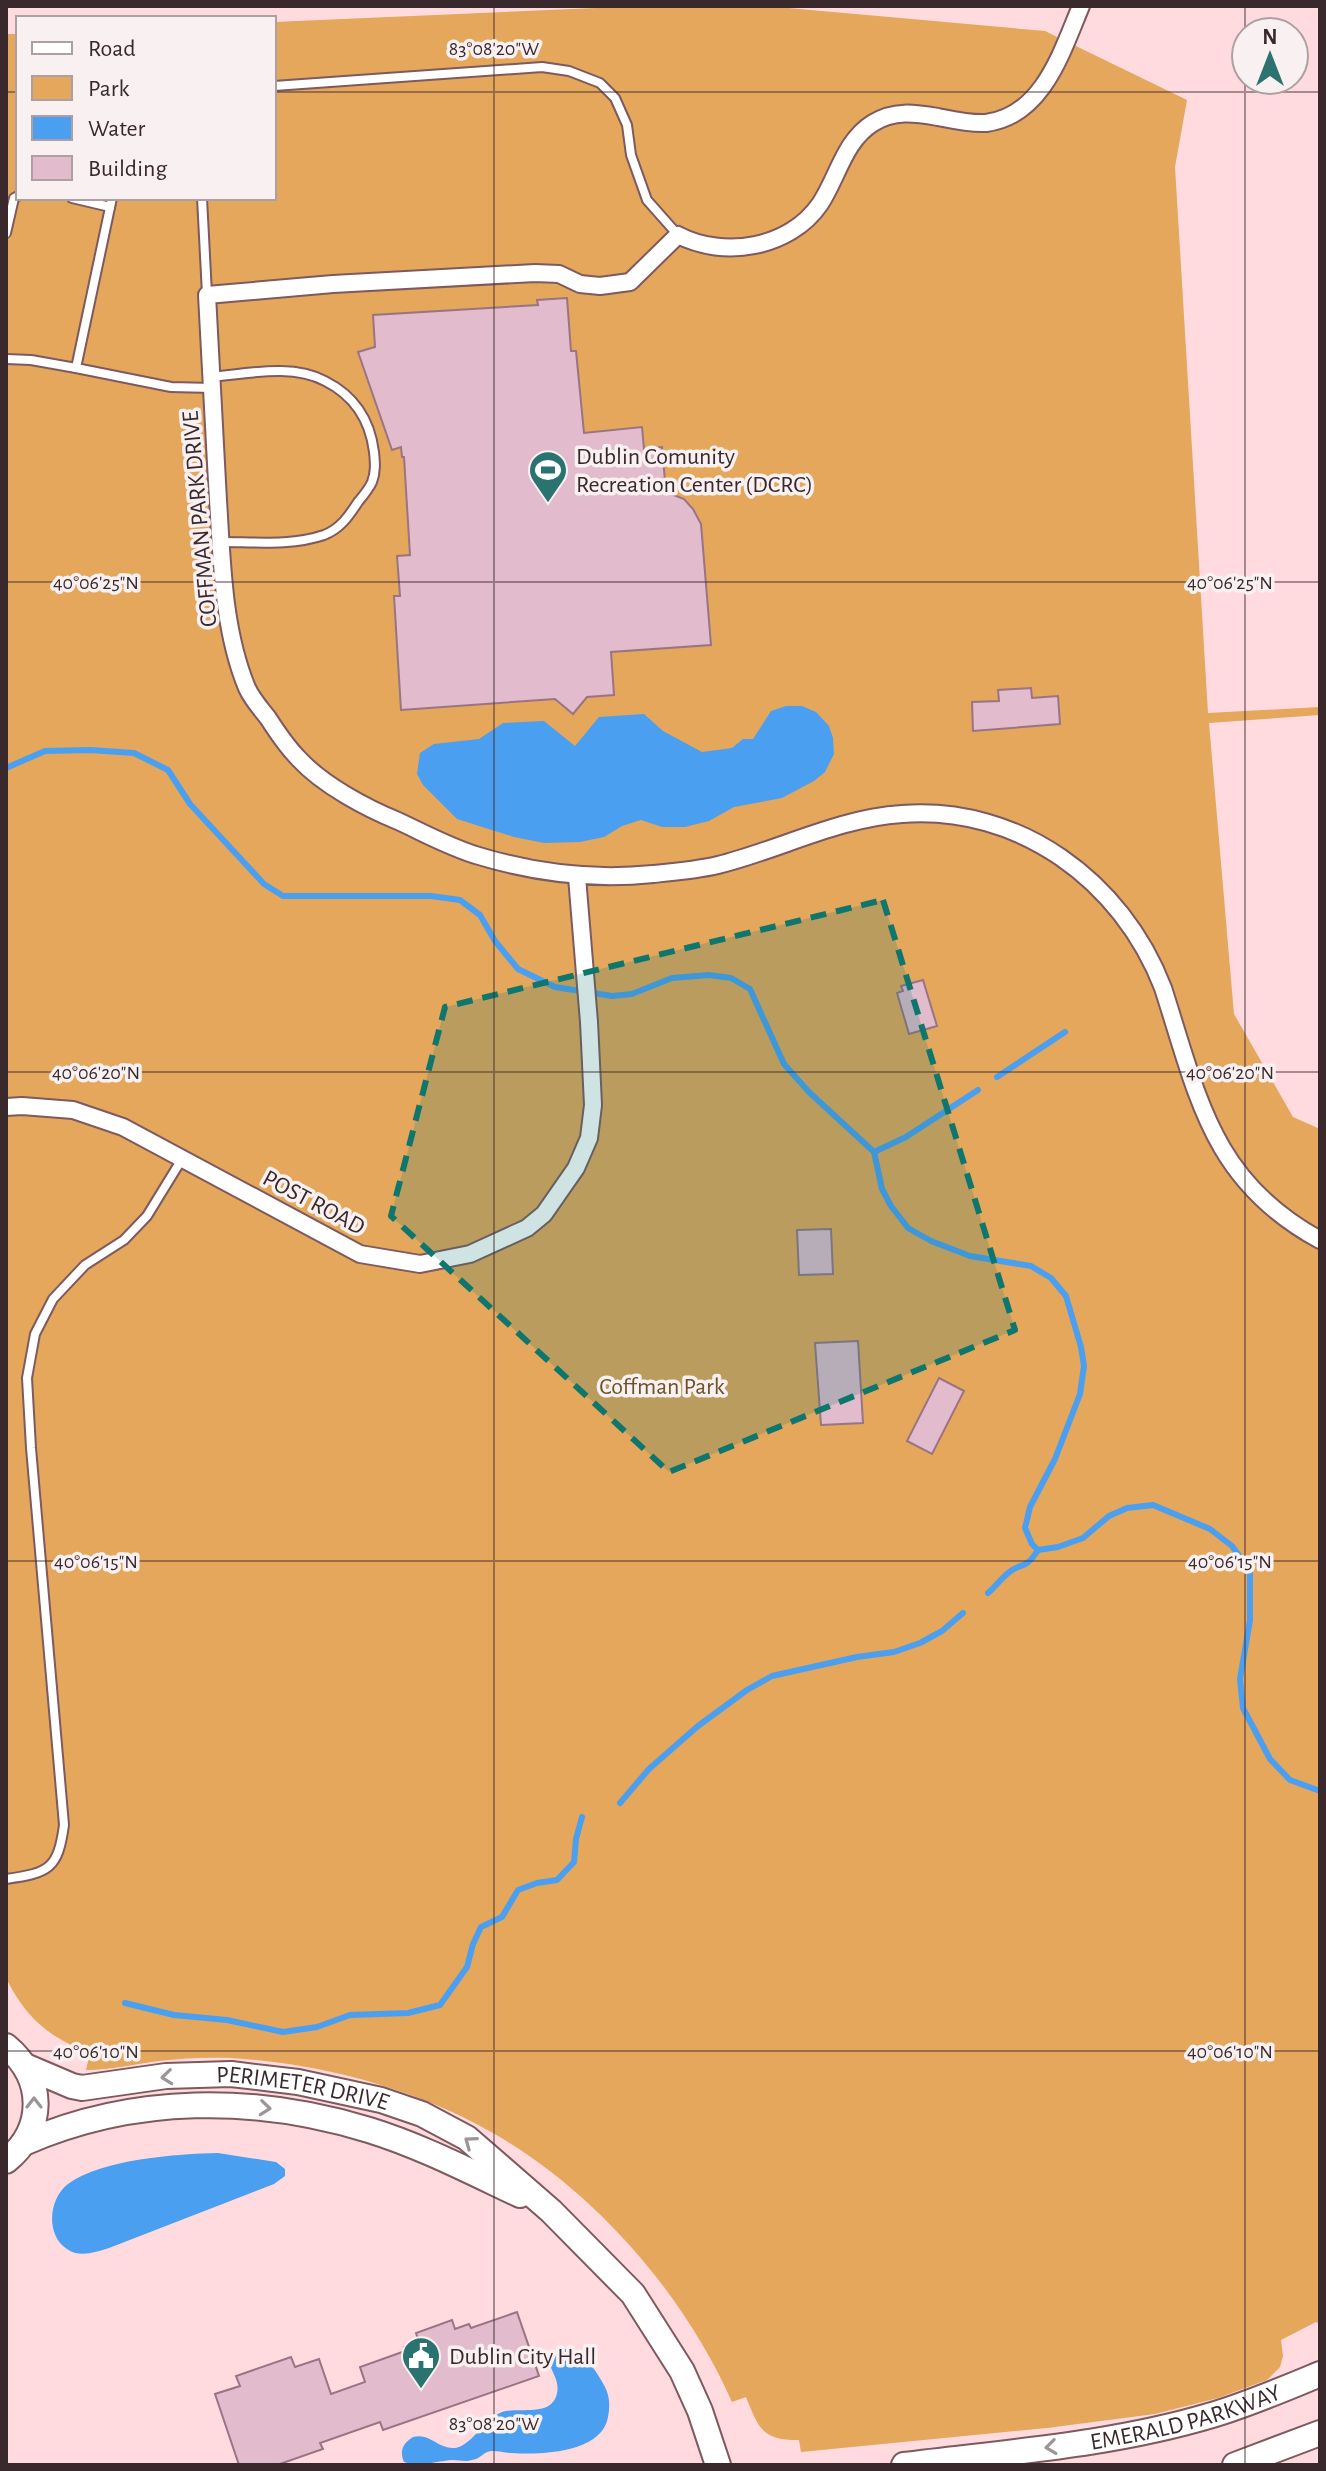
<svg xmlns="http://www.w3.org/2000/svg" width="1326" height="2471" font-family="'Alegreya Sans',sans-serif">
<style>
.green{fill:#e5a75b}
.water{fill:#4a9ff1}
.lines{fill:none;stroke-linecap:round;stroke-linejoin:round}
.stream{stroke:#4a9ff1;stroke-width:6}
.building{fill:#e2bbcc;stroke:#987484;stroke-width:2}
.lane-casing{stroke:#7e595e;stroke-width:12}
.street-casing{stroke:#7e595e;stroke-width:20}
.secondary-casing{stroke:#7e595e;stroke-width:28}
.lane{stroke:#fff;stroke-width:8}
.street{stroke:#fff;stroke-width:16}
.secondary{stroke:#fff;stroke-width:24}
.oneway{stroke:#9c9496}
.marked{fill:#0f766e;fill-opacity:0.2;stroke:#0f766e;stroke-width:6;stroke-dasharray:16 10;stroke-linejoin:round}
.ticks{fill:none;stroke:#3a292c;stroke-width:2;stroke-opacity:0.45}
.labels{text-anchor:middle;stroke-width:7;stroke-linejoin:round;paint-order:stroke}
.poi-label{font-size:24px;fill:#3a292c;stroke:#f9f0f1;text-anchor:start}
.street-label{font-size:24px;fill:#3a292c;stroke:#f9f0f1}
.park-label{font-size:24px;fill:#705028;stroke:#f9f0f1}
.ticks-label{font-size:20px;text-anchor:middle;fill:#3a292c;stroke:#f9f0f1;stroke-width:7;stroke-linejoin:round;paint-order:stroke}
</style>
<rect width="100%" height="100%" fill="#ffdbdf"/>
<path class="green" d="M 643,6 L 766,6 L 1045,31 L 1187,100 L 1175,167 L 1208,713 L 1320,707 L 1320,715 L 1209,723 L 1234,1014 L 1293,1117 L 1320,1129 L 1320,2324 L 1316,2322 L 1281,2340 L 1283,2356 L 1280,2367 L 1267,2380 L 1218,2398 L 1155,2414 L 1047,2428 L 801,2452 L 799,2440 C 762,2440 759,2429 746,2397 L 732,2402 C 684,2294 596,2192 493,2133 C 414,2088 322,2064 232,2058 C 208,2057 183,2058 159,2061 C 134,2064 111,2070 86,2070 L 90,2053 C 48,2037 26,2018 6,1978 L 6,34 L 18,34 L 18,198 L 274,198 L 274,22 Z"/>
<g class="water">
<polygon points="786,706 802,706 816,712 829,726 833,738 834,754 825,772 814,781 782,798 734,807 709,821 685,827 662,827 641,820 622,826 604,837 580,842 544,843 514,837 457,819 423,785 417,774 420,753 434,744 479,739 503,723 544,721 575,746 599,717 644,714 663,731 702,752 732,748 743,739 753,739 771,711"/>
<path d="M 218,2153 L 276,2162 L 285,2169 L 285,2176 L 274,2184 L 109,2248 C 96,2252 79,2258 67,2249 C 45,2235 49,2198 68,2184 C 102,2159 177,2154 218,2153 Z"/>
<path d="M 566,2349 C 586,2355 596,2370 605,2387 C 610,2397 610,2407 608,2417 C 602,2453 540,2455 512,2453 C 505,2453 499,2451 493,2451 C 483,2451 481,2459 472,2460 C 466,2462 459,2460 453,2460 C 436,2461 421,2467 404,2462 C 399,2451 403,2443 413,2437 C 430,2433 437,2448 453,2448 C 469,2449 485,2419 502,2412 C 518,2407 546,2416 555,2399 C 563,2382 550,2372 548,2358 L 557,2351 Z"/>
</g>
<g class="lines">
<g class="stream">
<polyline points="6,768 45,751 90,750 134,753 168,770 190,804 264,884 283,896 431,896 460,900 480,915 495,941 518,969 555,987 612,996 632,994 672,978 709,975 731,978 750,989 784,1064 809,1092 874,1152 882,1189 891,1206 908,1228 931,1241 970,1256 1031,1266 1051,1278 1066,1296 1081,1347 1084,1366 1080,1394 1055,1459 1030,1507 1025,1528 1032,1544 1038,1550 1058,1547 1083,1538 1109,1516 1127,1508 1153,1505 1210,1529 1232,1546 1250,1570 1250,1620 1240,1679 1243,1708 1270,1759 1290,1780 1320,1791"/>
<polyline points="997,1077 1065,1032"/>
<polyline points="874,1152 906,1137 978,1090"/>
<path d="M 988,1593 C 995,1587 1000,1580 1007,1574 C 1021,1561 1024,1572 1038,1550"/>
<polyline points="620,1803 649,1769 698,1726 747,1690 772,1676 857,1657 894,1652 920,1643 942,1631 963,1613"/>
<polyline points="125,2003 174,2015 227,2020 283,2032 317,2027 350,2015 408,2013 440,2005 467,1967 473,1944 481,1927 502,1917 518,1890 537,1883 557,1880 574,1862 576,1839 582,1817"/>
</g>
</g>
<g class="building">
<polygon points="567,298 571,351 576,351 584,433 642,427 644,449 662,447 666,492 684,499 693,509 701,524 711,645 611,652 614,695 587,697 573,714 555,699 401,710 394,596 400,596 397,556 410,555 404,457 402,457 401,447 392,450 358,352 375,347 373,315 538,305 537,300"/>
<polygon points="1031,688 1032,698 1058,696 1060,724 973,731 972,702 999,701 998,690"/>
<polygon points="923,980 937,1026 909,1034 897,993 903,991 901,986"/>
<polygon points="831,1229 833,1274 799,1275 797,1230"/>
<polygon points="858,1341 863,1423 821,1425 815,1343"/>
<polygon points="939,1378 964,1391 932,1454 907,1441"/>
<polygon points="517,2312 539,2376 383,2430 380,2422 320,2443 323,2449 277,2465 239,2465 215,2394 240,2386 236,2376 291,2357 295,2367 319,2359 331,2394 365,2382 360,2367 405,2351 404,2347 419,2342 416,2333 452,2320 455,2329 469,2324 471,2328"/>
</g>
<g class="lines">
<g class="lane-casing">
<g id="lane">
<polyline points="274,86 542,67 569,71 600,83 615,98 627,125 631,155 647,200 678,235"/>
<polyline points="72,198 110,207"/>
<polyline points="112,198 76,368 171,387 212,388"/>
<polyline points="202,198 207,294"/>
<polyline points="6,233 14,198 18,196"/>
<polyline points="6,359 31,360 76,368"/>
<path d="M 211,377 C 247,374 292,363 325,381 C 355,396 370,420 374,452 C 375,462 376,472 372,482 C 369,489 363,496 358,502 C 349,516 340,529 324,535 C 292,546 254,542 221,542"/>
<path d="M 6,1879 C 49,1873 58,1869 64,1825 L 31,1448 L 27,1378 L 35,1334 L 53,1299 L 85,1265 L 124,1240 L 147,1216 L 182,1159"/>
</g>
</g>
<g class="street-casing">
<g id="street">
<path d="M 1081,6 C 1062,51 1043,116 986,123 C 970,124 953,120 938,117 C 914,113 894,110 873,123 C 844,141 838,177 820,204 C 790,248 724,259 678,235 L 630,282 L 600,286 L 580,284 L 559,274 L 535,273 L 333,284 L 207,295 C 211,364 214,432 218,500 C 222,563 223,630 247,688 C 252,699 261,709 268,718 C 277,732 287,747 299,759 C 323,785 366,808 398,821 C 424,833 451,848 479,856 C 535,873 594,880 653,874 C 674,872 697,870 718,865 C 779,850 838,818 902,814 C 1019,805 1122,881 1163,988 C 1198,1096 1211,1181 1320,1240"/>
<polyline points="6,1107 22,1106 73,1110 123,1127 360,1254 420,1264 470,1254 527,1228 544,1214 576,1168 589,1138 593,1105 589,1022 577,877"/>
</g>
</g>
<g class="secondary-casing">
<g id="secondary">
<path d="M 6,2046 C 45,2078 46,2129 6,2161"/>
<path id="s1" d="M 25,2066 L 72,2086 L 82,2088 L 166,2076 L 231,2074 L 298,2082 L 381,2100 L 422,2114 L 467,2138 L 551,2211 L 633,2294 L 682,2371 L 700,2411 L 718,2465"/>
<path d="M 24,2143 C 134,2095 255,2095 369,2130 C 421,2146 471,2172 520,2195"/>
<path id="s2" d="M 904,2465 C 1007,2452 1112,2445 1212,2415 C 1249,2404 1284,2389 1320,2374"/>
<polyline points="1235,2465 1320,2433"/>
</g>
</g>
<use href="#lane" class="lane"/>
<use href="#street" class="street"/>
<use href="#secondary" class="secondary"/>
</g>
<defs><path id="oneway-chevron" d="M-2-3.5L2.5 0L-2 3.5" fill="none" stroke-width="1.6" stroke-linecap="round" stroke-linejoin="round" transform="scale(2)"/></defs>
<g class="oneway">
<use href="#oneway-chevron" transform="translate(167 2077) rotate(174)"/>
<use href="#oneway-chevron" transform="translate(34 2103) rotate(-90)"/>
<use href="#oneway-chevron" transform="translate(265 2108) rotate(6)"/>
<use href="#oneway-chevron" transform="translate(470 2142) rotate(-144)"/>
<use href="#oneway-chevron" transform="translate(1051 2447) rotate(173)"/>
</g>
<path class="marked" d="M 883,900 L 1015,1330 L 669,1472 L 391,1216 L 445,1007 Z"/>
<path class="ticks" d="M 494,6 L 494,2465M 1245,6 L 1245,2465M 6,92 L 18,92M 274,92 L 1320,92M 6,582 L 1320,582M 6,1072 L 1320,1072M 6,1561 L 1320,1561M 6,2051 L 1320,2051"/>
<defs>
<g id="stadium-pin" transform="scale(2)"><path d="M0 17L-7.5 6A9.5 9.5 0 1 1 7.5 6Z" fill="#2a7370" stroke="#f9f0f1"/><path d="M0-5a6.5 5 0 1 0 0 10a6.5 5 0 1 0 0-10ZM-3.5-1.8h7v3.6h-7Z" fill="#fff"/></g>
<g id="civic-pin" transform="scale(2)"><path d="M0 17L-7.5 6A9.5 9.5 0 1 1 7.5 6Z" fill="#2a7370" stroke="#f9f0f1"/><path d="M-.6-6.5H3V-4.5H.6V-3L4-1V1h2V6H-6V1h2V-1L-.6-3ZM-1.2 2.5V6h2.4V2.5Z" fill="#fff"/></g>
</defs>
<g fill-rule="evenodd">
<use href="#stadium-pin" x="548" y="470"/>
<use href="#civic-pin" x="421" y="2356"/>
</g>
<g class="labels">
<g class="poi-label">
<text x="576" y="464">Dublin Comunity<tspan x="576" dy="28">Recreation Center (DCRC)</tspan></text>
<text x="449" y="2364">Dublin City Hall</text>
</g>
<g class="street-label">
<text transform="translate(199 519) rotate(-95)" y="8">COFFMAN PARK DRIVE</text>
<text transform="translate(314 1202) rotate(28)" y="8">POST ROAD</text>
<text dy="8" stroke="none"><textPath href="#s1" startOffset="284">PERIMETER DRIVE</textPath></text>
<text dy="8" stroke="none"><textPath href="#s2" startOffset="286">EMERALD PARKWAY</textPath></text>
</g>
<g class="park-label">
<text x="662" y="1394">Coffman Park</text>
</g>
</g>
<g class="ticks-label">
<text x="494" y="55">83°08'20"W</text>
<text x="96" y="589">40°06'25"N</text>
<text x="1230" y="589">40°06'25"N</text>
<text x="96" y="1079">40°06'20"N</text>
<text x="1230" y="1079">40°06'20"N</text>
<text x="96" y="1568">40°06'15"N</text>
<text x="1230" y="1568">40°06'15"N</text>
<text x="96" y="2058">40°06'10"N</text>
<text x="1230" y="2058">40°06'10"N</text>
<text x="494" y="2430">83°08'20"W</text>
</g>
<rect width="1326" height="2471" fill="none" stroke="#3a292c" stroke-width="16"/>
<rect x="16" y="16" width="260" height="184" fill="#f9f0f1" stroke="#ada0a2" stroke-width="2"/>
<rect x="32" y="42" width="40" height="12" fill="#ffffff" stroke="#ada0a2" stroke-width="2"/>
<text x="88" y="56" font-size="24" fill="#3a292c">Road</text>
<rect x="32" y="76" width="40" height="24" fill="#e5a75b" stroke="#ada0a2" stroke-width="2"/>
<text x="88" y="96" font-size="24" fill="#3a292c">Park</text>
<rect x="32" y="116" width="40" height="24" fill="#4a9ff1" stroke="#ada0a2" stroke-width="2"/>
<text x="88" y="136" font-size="24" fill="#3a292c">Water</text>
<rect x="32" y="156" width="40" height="24" fill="#e2bbcc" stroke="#ada0a2" stroke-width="2"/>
<text x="88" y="176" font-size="24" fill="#3a292c">Building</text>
<g transform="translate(1270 56)"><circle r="38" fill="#f9f0f1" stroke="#ada0a2" stroke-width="2"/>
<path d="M0-6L14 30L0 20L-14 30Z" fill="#2a7370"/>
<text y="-12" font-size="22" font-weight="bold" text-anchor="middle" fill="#3a292c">N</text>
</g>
</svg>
